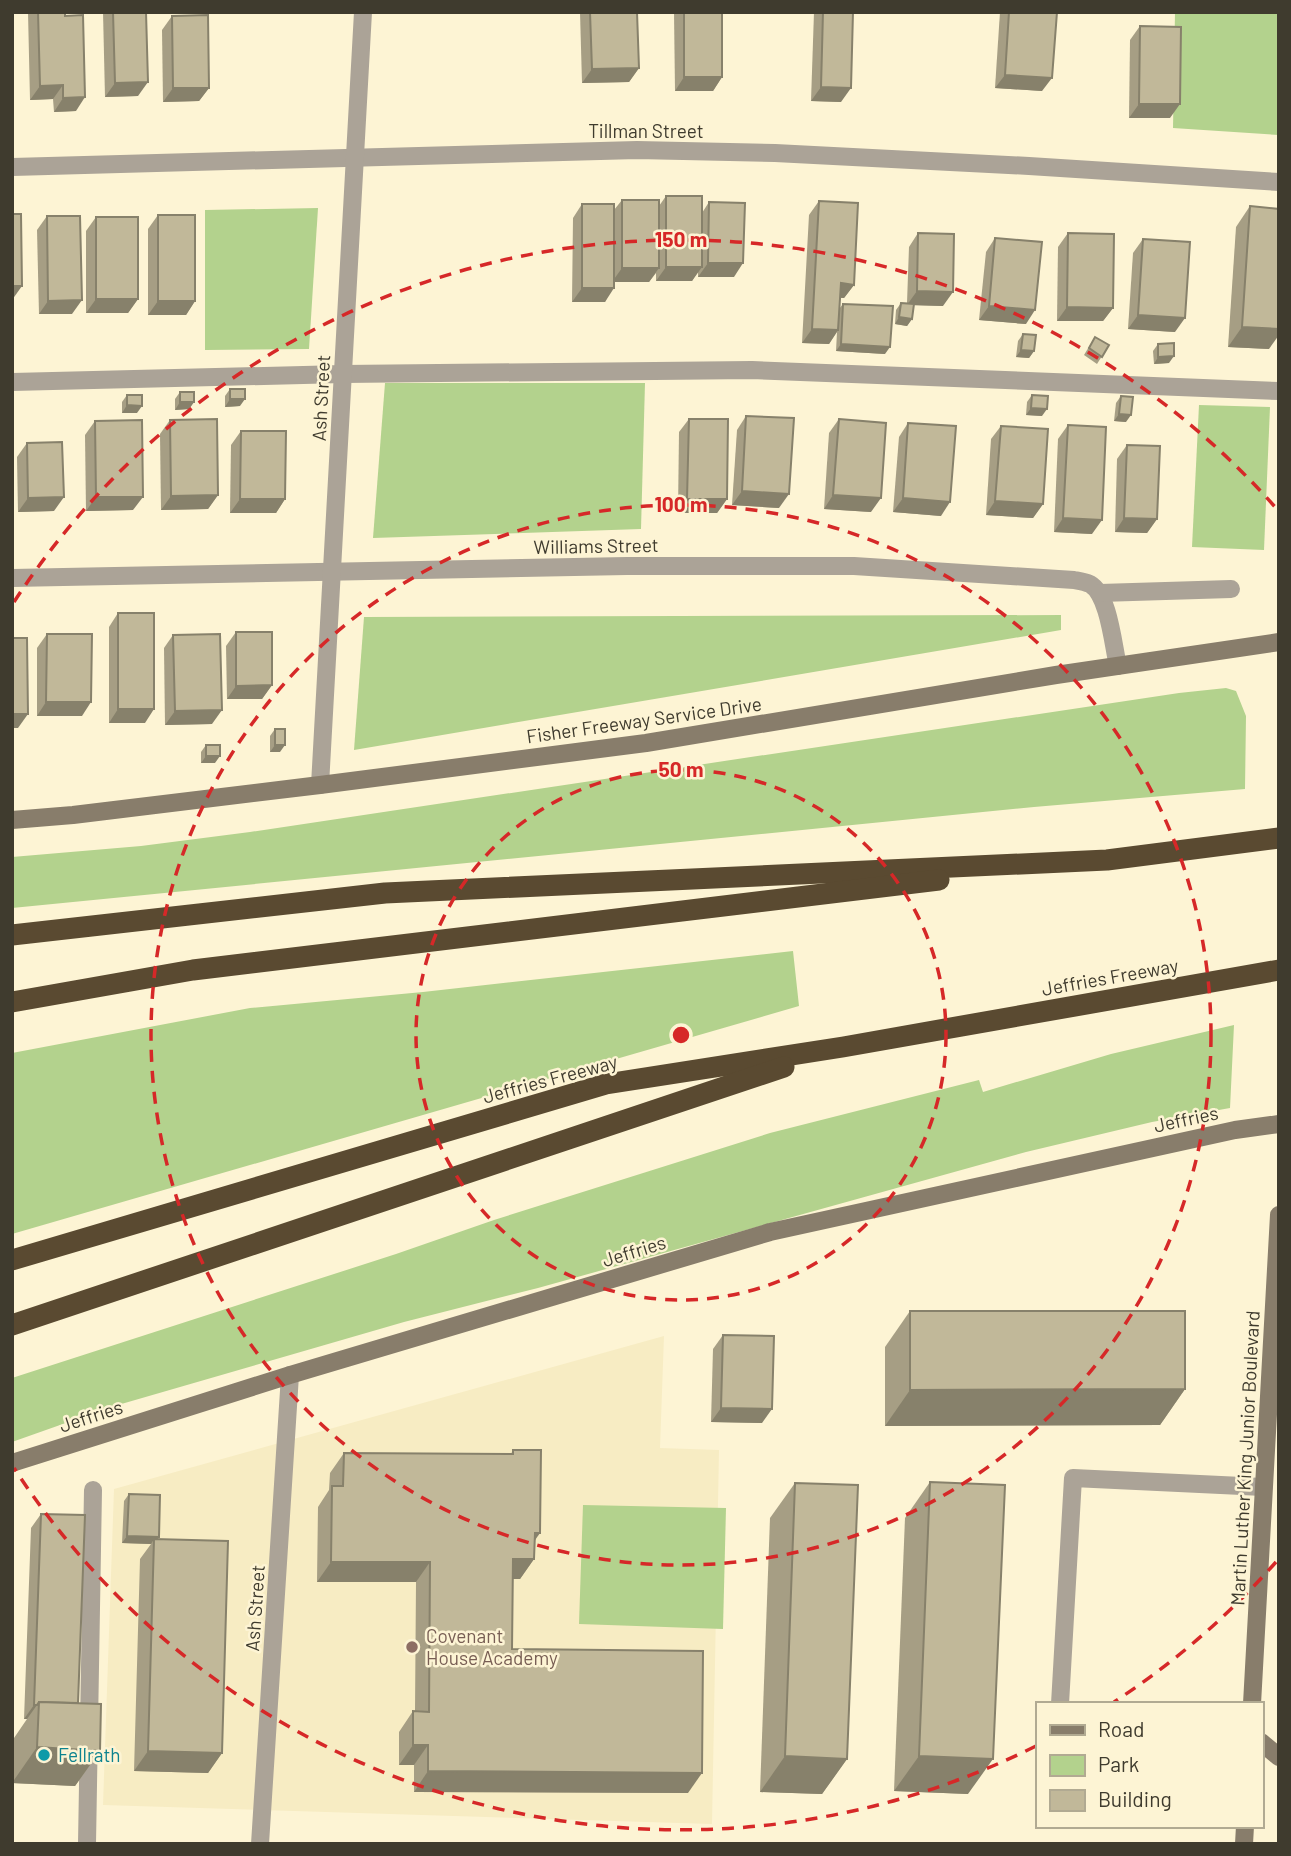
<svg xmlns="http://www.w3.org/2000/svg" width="1291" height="1856" font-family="Barlow,sans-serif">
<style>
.built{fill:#f7ecc3}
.green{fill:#b3d28d}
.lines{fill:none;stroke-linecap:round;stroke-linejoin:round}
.lane{stroke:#aba397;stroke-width:18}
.street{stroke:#aba397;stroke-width:18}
.secondary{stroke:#887d6b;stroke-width:18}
.highway{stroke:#5a4a31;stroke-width:21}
.wall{fill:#a69e84}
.shaded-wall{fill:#87816b}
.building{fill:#c1b899;stroke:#87816b;stroke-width:2}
.ring{fill:none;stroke:#d62828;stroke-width:3.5;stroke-dasharray:12 9}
.education-dot{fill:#8d6e63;stroke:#fdf4d4;stroke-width:2.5}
.culture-dot{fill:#0f9aa8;stroke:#fdf4d4;stroke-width:2.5}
.labels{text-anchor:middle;stroke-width:5;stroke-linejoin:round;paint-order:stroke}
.street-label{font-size:19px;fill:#3f3b2e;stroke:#fdf4d4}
.education-label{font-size:19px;fill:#785e54;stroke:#fdf4d4;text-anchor:start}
.culture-label{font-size:19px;fill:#0d838f;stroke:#fdf4d4;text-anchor:start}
.centre{fill:#d62828;stroke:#fdf4d4;stroke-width:3.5}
.ring-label{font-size:21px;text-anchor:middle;font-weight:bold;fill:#d62828;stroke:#fdf4d4;stroke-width:5;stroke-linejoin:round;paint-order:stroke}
</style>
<rect width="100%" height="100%" fill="#fdf4d4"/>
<polygon class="built" points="664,1336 660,1448 719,1450 712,1824 103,1805 114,1489"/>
<g class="green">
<polygon points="1175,12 1279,12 1279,135 1173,128"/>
<polygon points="318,208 309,349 205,350 205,210"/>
<polygon points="385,383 645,383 641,529 373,538"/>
<polygon points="1199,405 1270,407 1264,550 1192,547"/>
<polygon points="1061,615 1061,630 354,750 364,617"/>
<polygon points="1226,688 1236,691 1246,716 1245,789 1034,807 12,908 12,857 141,846 250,832 1179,693"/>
<polygon points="793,951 799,1006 12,1234 12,1053 250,1008 423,992"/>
<polygon points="1234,1025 1230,1108 1152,1122 1026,1152 538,1288 404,1322 111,1407 12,1442 12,1378 396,1254 494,1220 770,1133 979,1080 983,1092 1111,1054"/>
<polygon points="583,1505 726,1508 723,1629 579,1624"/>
</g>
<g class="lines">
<g class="lane">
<polyline points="12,382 343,374 752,370 1279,391"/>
<polyline points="1060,1704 1073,1478 1263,1487"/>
<polyline points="87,1844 93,1490"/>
</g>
<g class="street">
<polyline points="12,167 637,150 775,153 1029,166 1279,182"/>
<path d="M 12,578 L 627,566 L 854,566 L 1074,580 C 1079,581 1085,582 1090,584 C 1109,595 1113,645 1118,666"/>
<polyline points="1100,593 1231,589"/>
<polyline points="320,785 363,12"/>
<polyline points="260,1844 290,1375"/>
</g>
<g class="secondary">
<polyline points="12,820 73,815 320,785 646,743 1056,675 1279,642"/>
<polyline points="12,1463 290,1375 770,1232 1235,1130 1279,1124"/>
<polyline points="1252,1704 1279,1215"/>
<polyline points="1261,1742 1279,1757"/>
<polyline points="1244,1844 1245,1826"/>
</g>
<g class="highway">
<polyline points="12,935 385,893 1107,860 1279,838"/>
<polyline points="12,1002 193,970 939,880"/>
<polyline points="12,1260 606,1084 843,1047 1279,970"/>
<polyline points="12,1325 784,1067"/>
</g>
</g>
<g class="wall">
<polygon points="28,12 65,12 76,111 54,112 53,99 30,100"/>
<polygon points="103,12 146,12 138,96 105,97"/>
<polygon points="580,12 637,12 639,68 629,82 582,83"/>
<polygon points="674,12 722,12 722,77 713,91 675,91"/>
<polygon points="814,12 853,12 841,102 811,101"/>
<polygon points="1000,12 1057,12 1042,91 995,88"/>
<polygon points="172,16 209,88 199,101 163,102 162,30"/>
<polygon points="1140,26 1170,118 1129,118 1130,40"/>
<polygon points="666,196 702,213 709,202 734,277 698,277 698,271 692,281 656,281 656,273 649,282 614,282 605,302 572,302 573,218 582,204 614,210 622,200 659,206"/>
<polygon points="819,201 854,285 844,298 840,298 839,309 843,304 885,354 836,351 837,332 829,344 802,343 809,215"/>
<polygon points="1250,206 1269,349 1228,347 1236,227"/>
<polygon points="158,215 195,301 186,315 148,315 148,229"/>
<polygon points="47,216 72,314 39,314 37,230"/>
<polygon points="96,217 138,299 128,313 86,313 86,231"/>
<polygon points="918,233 943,306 914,305 912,319 907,326 895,324 896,310 901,303 907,303 909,247"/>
<polygon points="1068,233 1113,308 1103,321 1057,321 1058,247"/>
<polygon points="995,238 1026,324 979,320 986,252"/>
<polygon points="1143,239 1175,332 1128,329 1133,253"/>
<polygon points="1023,334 1034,351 1029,358 1016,357 1018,341"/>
<polygon points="1095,337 1109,345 1097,364 1084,355"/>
<polygon points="1158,344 1169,363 1154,364 1153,351"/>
<polygon points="230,389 240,406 225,407 225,396"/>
<polygon points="180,392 194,402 189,409 175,410 175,399"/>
<polygon points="127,395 137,413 122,413 122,402"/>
<polygon points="1032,395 1042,416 1026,415 1027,402"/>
<polygon points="1121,396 1126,422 1114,421 1116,403"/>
<polygon points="746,416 779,508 732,505 737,430"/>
<polygon points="689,419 727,499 717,513 678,513 679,432"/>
<polygon points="839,419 871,512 824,509 829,433"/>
<polygon points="170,420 218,495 208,509 161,510 160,434"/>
<polygon points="95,421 133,510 86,511 85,435"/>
<polygon points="908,423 941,516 893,512 899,437"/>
<polygon points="1068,425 1092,534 1054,532 1058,439"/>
<polygon points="1001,426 1043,504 1033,518 986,515 991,439"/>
<polygon points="241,431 285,499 276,513 230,513 231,445"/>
<polygon points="27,443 54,511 18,512 17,457"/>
<polygon points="1127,445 1157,519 1147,533 1115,532 1117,459"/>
<polygon points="118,613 145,723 109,723 109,627"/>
<polygon points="236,632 272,685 262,699 227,699 226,646"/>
<polygon points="47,634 82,716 37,716 37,648"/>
<polygon points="173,635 212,724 165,725 164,648"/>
<polygon points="275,729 280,752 270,752 270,736"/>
<polygon points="206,745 215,763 201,763 201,752"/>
<polygon points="910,1311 1185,1389 1160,1425 885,1426 885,1347"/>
<polygon points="723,1335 762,1423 711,1422 713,1349"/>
<polygon points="513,1450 534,1542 534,1559 520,1579 513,1579 512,1649 688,1793 414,1792 414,1765 399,1765 399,1732 413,1711 415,1711 416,1582 317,1582 318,1507 329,1490 330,1473 344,1453 511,1454"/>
<polygon points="930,1482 968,1794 894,1791 905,1518"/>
<polygon points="795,1483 847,1759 822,1794 760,1792 770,1518"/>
<polygon points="129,1494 159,1537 157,1539 222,1753 208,1773 134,1771 140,1559 151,1544 122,1543 124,1501"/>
<polygon points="41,1514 78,1703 100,1751 75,1786 12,1783 14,1738 27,1719 24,1719 31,1528"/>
</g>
<g class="shaded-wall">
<polygon points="639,68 629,82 582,83 592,69"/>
<polygon points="1005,75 1052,78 1042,91 995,88"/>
<polygon points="684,77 722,77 713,91 675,91"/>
<polygon points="148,82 138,96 105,97 115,83"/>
<polygon points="63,85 53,99 30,100 40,86"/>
<polygon points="821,87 851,88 841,102 811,101"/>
<polygon points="173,88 209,88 199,101 163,102"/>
<polygon points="85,97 76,111 54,112 63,98"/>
<polygon points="1139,104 1180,104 1170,118 1129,118"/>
<polygon points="708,263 743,263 734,277 698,277"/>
<polygon points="666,267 702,267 692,281 656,281"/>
<polygon points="622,268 659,268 649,282 612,282"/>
<polygon points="841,283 854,285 844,298 831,297"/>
<polygon points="12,286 22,286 12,300"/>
<polygon points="582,288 614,288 605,302 572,302"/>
<polygon points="917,291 953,292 943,306 907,305"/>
<polygon points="96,299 138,299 128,313 86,313"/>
<polygon points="82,300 72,314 39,314 48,301"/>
<polygon points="158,301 195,301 186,315 148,315"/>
<polygon points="989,306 1035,310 1026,324 979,320"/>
<polygon points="1067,307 1113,308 1103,321 1057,321"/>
<polygon points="1138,315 1185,318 1175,332 1128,329"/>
<polygon points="899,317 912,319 907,326 895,324"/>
<polygon points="1242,327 1279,329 1279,335 1269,349 1228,347"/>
<polygon points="812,329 838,330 829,344 802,343"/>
<polygon points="841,344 890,347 885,354 836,351"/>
<polygon points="1021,350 1034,351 1029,358 1016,357"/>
<polygon points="1174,356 1169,363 1154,364 1158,357"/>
<polygon points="230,399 245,399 240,406 225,407"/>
<polygon points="180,402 194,402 189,409 175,410"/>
<polygon points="127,405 142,406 137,413 122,413"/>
<polygon points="1031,408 1047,409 1042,416 1026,415"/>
<polygon points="1119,414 1131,415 1126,422 1114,421"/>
<polygon points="742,491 789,494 779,508 732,505"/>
<polygon points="218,495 208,509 161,510 171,496"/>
<polygon points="833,495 881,498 871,512 824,509"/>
<polygon points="64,497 54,511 18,512 28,498"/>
<polygon points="96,497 143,497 133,510 86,511"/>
<polygon points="903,498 950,502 941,516 893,512"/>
<polygon points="240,499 285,499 276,513 230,513"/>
<polygon points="687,499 727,499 717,513 678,513"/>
<polygon points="995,501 1043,504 1033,518 986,515"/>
<polygon points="1063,518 1102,520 1092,534 1054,532"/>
<polygon points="1124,518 1157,519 1147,533 1115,532"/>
<polygon points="272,685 262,699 227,699 236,686"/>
<polygon points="46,702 91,702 82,716 37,716"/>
<polygon points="118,709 154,709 145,723 109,723"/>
<polygon points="222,710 212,724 165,725 175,711"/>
<polygon points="12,714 28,714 18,728 12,728"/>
<polygon points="275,745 285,745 280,752 270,752"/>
<polygon points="206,756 220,756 215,763 201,763"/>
<polygon points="1185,1389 1160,1425 885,1426 910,1390"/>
<polygon points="721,1408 772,1409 762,1423 711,1422"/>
<polygon points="535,1533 540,1533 526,1553"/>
<polygon points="127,1536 159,1537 154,1544 154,1539 151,1544 122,1543"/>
<polygon points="513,1559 534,1559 520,1579 499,1579"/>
<polygon points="331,1562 430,1562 416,1582 317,1582"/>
<polygon points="34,1705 37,1705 27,1719 24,1719"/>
<polygon points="413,1745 428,1745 414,1765 399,1765"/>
<polygon points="37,1747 100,1751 75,1786 12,1783"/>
<polygon points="148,1751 222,1753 208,1773 134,1771"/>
<polygon points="785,1756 847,1759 822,1794 760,1792"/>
<polygon points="919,1756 993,1759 968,1794 894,1791"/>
<polygon points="428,1771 702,1773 688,1793 414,1792"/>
</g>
<g class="building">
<polygon points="38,12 65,12 65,16 83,15 85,97 63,98 63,85 40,86"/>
<polygon points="113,12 146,12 148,82 115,83"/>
<polygon points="590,12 637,12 639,68 592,69"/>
<rect x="684" y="12" width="38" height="65"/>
<polygon points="823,12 853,12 851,88 821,87"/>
<polygon points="1009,12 1057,12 1052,78 1005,75"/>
<polygon points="208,15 209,88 173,88 172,16"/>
<polygon points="1140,26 1181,27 1180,104 1139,104"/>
<rect x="666" y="196" width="36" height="71"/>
<rect x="622" y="200" width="37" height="68"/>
<polygon points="819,201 858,203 854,285 841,283 838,330 812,329"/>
<polygon points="709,202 745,203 743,263 708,263"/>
<rect x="582" y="204" width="32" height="84"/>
<polygon points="1250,206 1279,209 1279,329 1242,327"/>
<polygon points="12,214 21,214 22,286 12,286"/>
<rect x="158" y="215" width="37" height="86"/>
<polygon points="47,216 80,216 82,300 48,301"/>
<rect x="96" y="217" width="42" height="82"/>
<polygon points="918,233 954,234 953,292 917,291"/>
<polygon points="1068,233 1114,234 1113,308 1067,307"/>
<polygon points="995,238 1042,242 1035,310 989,306"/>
<polygon points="1143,239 1190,242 1185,318 1138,315"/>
<polygon points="901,303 914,304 912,319 899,317"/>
<polygon points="843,304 893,306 890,347 841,344"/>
<polygon points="1023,334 1036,335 1034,351 1021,350"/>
<polygon points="1095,337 1109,345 1102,357 1089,348"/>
<polygon points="1174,343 1174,356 1158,357 1158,344"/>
<rect x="230" y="389" width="15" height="10"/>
<rect x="180" y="392" width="14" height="10"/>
<polygon points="127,395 142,395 142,406 127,405"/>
<polygon points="1032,395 1048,396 1047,409 1031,408"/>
<polygon points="1121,396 1133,397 1131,415 1119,414"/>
<polygon points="746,416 794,418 789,494 742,491"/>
<polygon points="217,419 218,495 171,496 170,420"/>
<polygon points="689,419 728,419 727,499 687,499"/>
<polygon points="839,419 886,423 881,498 833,495"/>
<polygon points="142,420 143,497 96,497 95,421"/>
<polygon points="908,423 956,426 950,502 903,498"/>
<polygon points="1068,425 1106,427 1102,520 1063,518"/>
<polygon points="1001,426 1048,429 1043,504 995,501"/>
<polygon points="241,431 286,431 285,499 240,499"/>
<polygon points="62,442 64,497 28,498 27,443"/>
<polygon points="1127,445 1160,446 1157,519 1124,518"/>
<rect x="118" y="613" width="36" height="96"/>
<polygon points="236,632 272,632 272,685 236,686"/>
<polygon points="47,634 92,634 91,702 46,702"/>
<polygon points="220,634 222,710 175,711 173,635"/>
<polygon points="12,638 27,638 28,714 12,714"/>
<rect x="275" y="729" width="10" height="16"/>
<rect x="206" y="745" width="14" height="11"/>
<polygon points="910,1311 1185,1311 1185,1389 910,1390"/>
<polygon points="723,1335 774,1336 772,1409 721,1408"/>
<polygon points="513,1450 541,1450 540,1533 535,1533 534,1559 513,1559 512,1649 703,1651 702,1773 428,1771 428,1745 413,1745 413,1711 429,1712 430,1562 331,1562 332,1486 343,1486 344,1453 513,1454"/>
<polygon points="930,1482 1005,1485 993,1759 919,1756"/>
<polygon points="795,1483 858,1485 847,1759 785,1756"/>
<polygon points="129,1494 160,1495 159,1537 127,1536"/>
<polygon points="41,1514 85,1515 78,1703 39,1702 37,1705 34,1705"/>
<polygon points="154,1539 228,1541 222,1753 148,1751"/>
<polygon points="39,1702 101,1704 100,1751 37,1747"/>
</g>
<g class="ring">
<circle cx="681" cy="1035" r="265"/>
<circle cx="681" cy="1035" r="530"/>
<path d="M1276 1562A795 795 0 0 1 1114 1702M1036 1746A795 795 0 0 1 14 1468M14 602A795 795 0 0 1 1276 508"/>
</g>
<circle class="education-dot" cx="412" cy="1647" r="7"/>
<circle class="culture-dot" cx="44" cy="1755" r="7"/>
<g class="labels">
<g class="street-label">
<text x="646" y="138">Tillman Street</text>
<text transform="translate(321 398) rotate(-87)" y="7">Ash Street</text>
<text transform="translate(596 546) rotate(-1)" y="7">Williams Street</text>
<text transform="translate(644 720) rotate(-8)" y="7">Fisher Freeway Service Drive</text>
<text transform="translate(1110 977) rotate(-10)" y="7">Jeffries Freeway</text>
<text transform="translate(550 1079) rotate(-15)" y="7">Jeffries Freeway</text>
<text transform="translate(1186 1119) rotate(-12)" y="7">Jeffries</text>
<text transform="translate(634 1251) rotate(-17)" y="7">Jeffries</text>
<text transform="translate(91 1416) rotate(-18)" y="7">Jeffries</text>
<text transform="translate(1245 1458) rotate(-87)" y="7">Martin Luther King Junior Boulevard</text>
<text transform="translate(255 1608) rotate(-86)" y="7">Ash Street</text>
</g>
<g class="education-label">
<text x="426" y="1643">Covenant<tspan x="426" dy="22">House Academy</tspan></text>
</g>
<g class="culture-label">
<text x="58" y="1762">Fellrath</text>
</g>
</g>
<circle cx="681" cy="1035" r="10" class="centre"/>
<g class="ring-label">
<text x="681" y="247">150 m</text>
<text x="681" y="512">100 m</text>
<text x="681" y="777">50 m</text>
</g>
<rect width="1291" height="1856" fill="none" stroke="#3f3b2e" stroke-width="28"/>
<rect x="1036" y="1702" width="228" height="126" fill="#fdf4d4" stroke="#b1aa92" stroke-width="2"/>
<rect x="1050" y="1725" width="35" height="10" fill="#887d6b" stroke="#b1aa92" stroke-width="2"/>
<text x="1098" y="1737" font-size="21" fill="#3f3b2e">Road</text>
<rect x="1050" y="1755" width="35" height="21" fill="#b3d28d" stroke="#b1aa92" stroke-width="2"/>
<text x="1098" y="1772" font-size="21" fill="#3f3b2e">Park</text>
<rect x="1050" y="1790" width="35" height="21" fill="#c1b899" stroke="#b1aa92" stroke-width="2"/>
<text x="1098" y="1807" font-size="21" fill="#3f3b2e">Building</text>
</svg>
